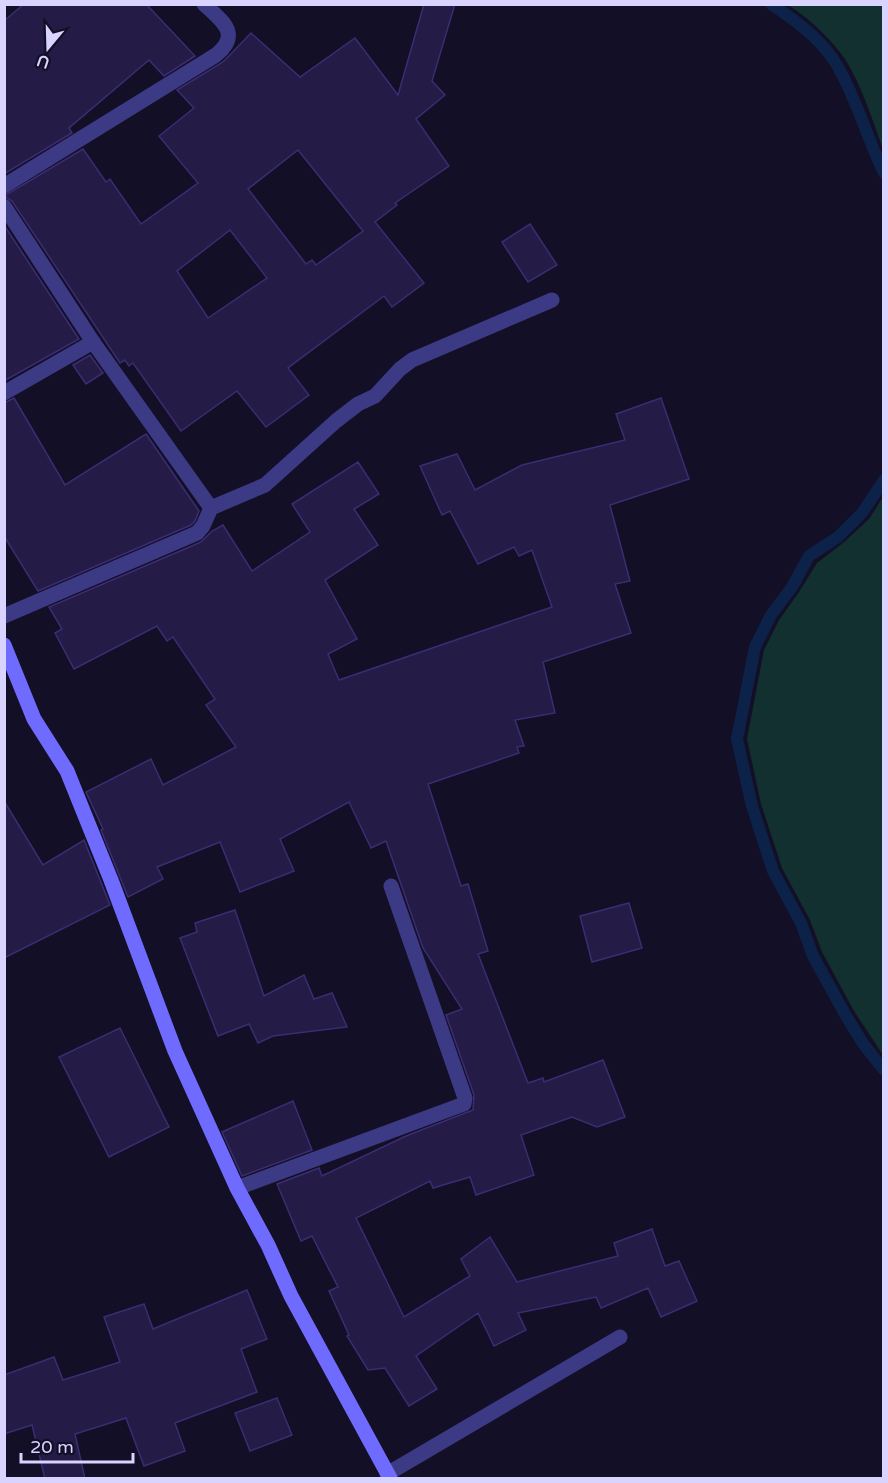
<svg xmlns="http://www.w3.org/2000/svg" width="888" height="1483" font-family="'Varela Round',sans-serif">
<style>
.green{fill:#12302f}
.lines{fill:none;stroke-linecap:round;stroke-linejoin:round}
.stream{stroke:#0c2248;stroke-width:12}
.building{fill:#241b47;stroke:#3b2d73;stroke-width:1.5;fill-rule:evenodd}
.street{stroke:#3d3a85;stroke-width:15}
.secondary{stroke:#6f6bff;stroke-width:15}
</style>
<rect width="100%" height="100%" fill="#130f26"/>
<g class="green">
<path d="M 788,5 L 883,5 L 883,149 C 872,119 862,86 845,59 C 831,39 809,18 788,5 Z"/>
<polygon points="883,497 883,1055 854,1011 822,952 810,920 782,868 761,804 747,739 764,650 779,620 799,592 817,563 843,543 869,519"/>
</g>
<g class="lines">
<g class="stream">
<path d="M 771,4 C 795,20 824,41 838,67 C 857,100 867,138 884,173"/>
<polyline points="884,480 862,513 838,537 809,556 792,587 771,615 755,647 737,739 752,806 773,871 801,923 813,956 846,1016 864,1045 884,1070"/>
</g>
</g>
<g class="building">
<polygon points="24,4 146,4 195,56 164,76 149,60 69,128 72,133 4,174 4,21"/>
<path d="M 424,4 L 455,4 L 432,81 L 445,95 L 416,119 L 449,166 L 395,203 L 397,205 L 375,222 L 424,283 L 392,307 L 384,296 L 288,368 L 309,395 L 266,427 L 237,391 L 181,431 L 133,363 L 129,366 L 125,360 L 120,363 L 12,201 L 4,196 L 83,149 L 106,182 L 110,179 L 141,224 L 198,183 L 159,136 L 194,108 L 177,90 L 223,62 L 251,33 L 300,77 L 355,38 L 398,95 ZM 298,150 L 363,231 L 316,265 L 312,260 L 306,264 L 248,189 ZM 230,230 L 267,278 L 208,318 L 177,271 Z"/>
<polygon points="530,224 557,265 528,282 502,242"/>
<polygon points="4,225 79,339 4,381"/>
<polygon points="90,355 103,373 86,384 73,365"/>
<polygon points="14,398 65,485 146,434 199,511 195,521 191,525 38,591 4,536 4,403"/>
<polygon points="661,398 689,479 610,505 630,581 615,584 631,633 543,662 555,713 515,720 524,746 517,747 519,753 428,784 461,886 468,884 488,951 478,954 528,1083 543,1078 544,1082 603,1060 625,1117 597,1127 572,1117 521,1135 534,1175 476,1195 470,1177 433,1188 430,1181 356,1218 404,1317 470,1276 461,1259 490,1237 517,1282 618,1256 614,1243 652,1229 665,1266 679,1261 697,1301 661,1317 648,1288 601,1308 596,1297 518,1313 526,1330 494,1346 478,1313 416,1356 437,1389 409,1406 385,1368 368,1370 347,1336 349,1335 329,1291 338,1287 312,1236 301,1241 277,1184 319,1168 322,1176 406,1136 473,1110 474,1095 446,1015 462,1009 423,948 386,841 371,848 349,802 280,839 294,871 240,892 220,842 157,867 163,879 128,897 101,830 103,829 86,792 151,759 163,785 236,747 206,705 215,699 173,637 167,641 157,626 74,669 55,633 62,629 49,607 201,542 212,531 223,525 252,571 310,532 292,504 358,462 379,494 354,509 378,545 325,580 357,639 328,654 339,680 552,607 532,550 519,556 514,547 478,564 450,511 442,515 420,466 457,454 475,490 522,465 625,440 616,414"/>
<polygon points="4,801 43,865 84,840 110,905 4,958"/>
<polygon points="629,903 642,948 592,962 580,916"/>
<polygon points="235,910 264,996 304,975 314,999 332,993 347,1027 273,1036 258,1043 249,1024 218,1036 180,938 197,932 195,923"/>
<polygon points="120,1028 169,1127 109,1157 59,1057"/>
<polygon points="293,1101 312,1150 242,1176 222,1132"/>
<polygon points="247,1290 267,1339 241,1349 257,1392 175,1423 185,1451 144,1466 126,1418 75,1434 85,1479 45,1479 32,1425 4,1434 4,1375 54,1357 63,1380 120,1362 104,1317 144,1304 153,1329"/>
<polygon points="277,1398 292,1435 250,1451 235,1413"/>
</g>
<g class="lines">
<g class="street">
<path d="M 4,186 L 216,55 C 242,34 222,21 204,4"/>
<polyline points="4,206 93,342 211,508"/>
<polyline points="4,393 93,342"/>
<polyline points="4,616 197,533 203,526 211,508 265,485 336,421 358,404 375,396 400,369 412,360 552,300"/>
<polyline points="237,1188 464,1104 465,1098 391,886"/>
<polyline points="387,1474 620,1337"/>
</g>
<polyline class="secondary" points="4,645 34,719 67,771 111,880 175,1051 237,1188 268,1245 291,1296 390,1478"/>
</g>
<rect width="888" height="1483" fill="none" stroke="#d9d4ff" stroke-width="12"/>
<g transform="translate(48 48) rotate(199)" stroke="#130f26" stroke-width="4.5" paint-order="stroke">
<path d="M0-4.5L10 22L0 15L-10 22Z" fill="#d9d4ff"/>
<text y="-9" font-size="16" font-weight="bold" text-anchor="middle" fill="#d9d4ff">U</text>
</g>
<path d="M21 1453v9h112v-9" fill="none" stroke="#d9d4ff" stroke-width="3"/>
<text x="30" y="1453" font-size="18" fill="#d9d4ff" stroke="#130f26" stroke-width="4.5" paint-order="stroke">20 m</text>
</svg>
